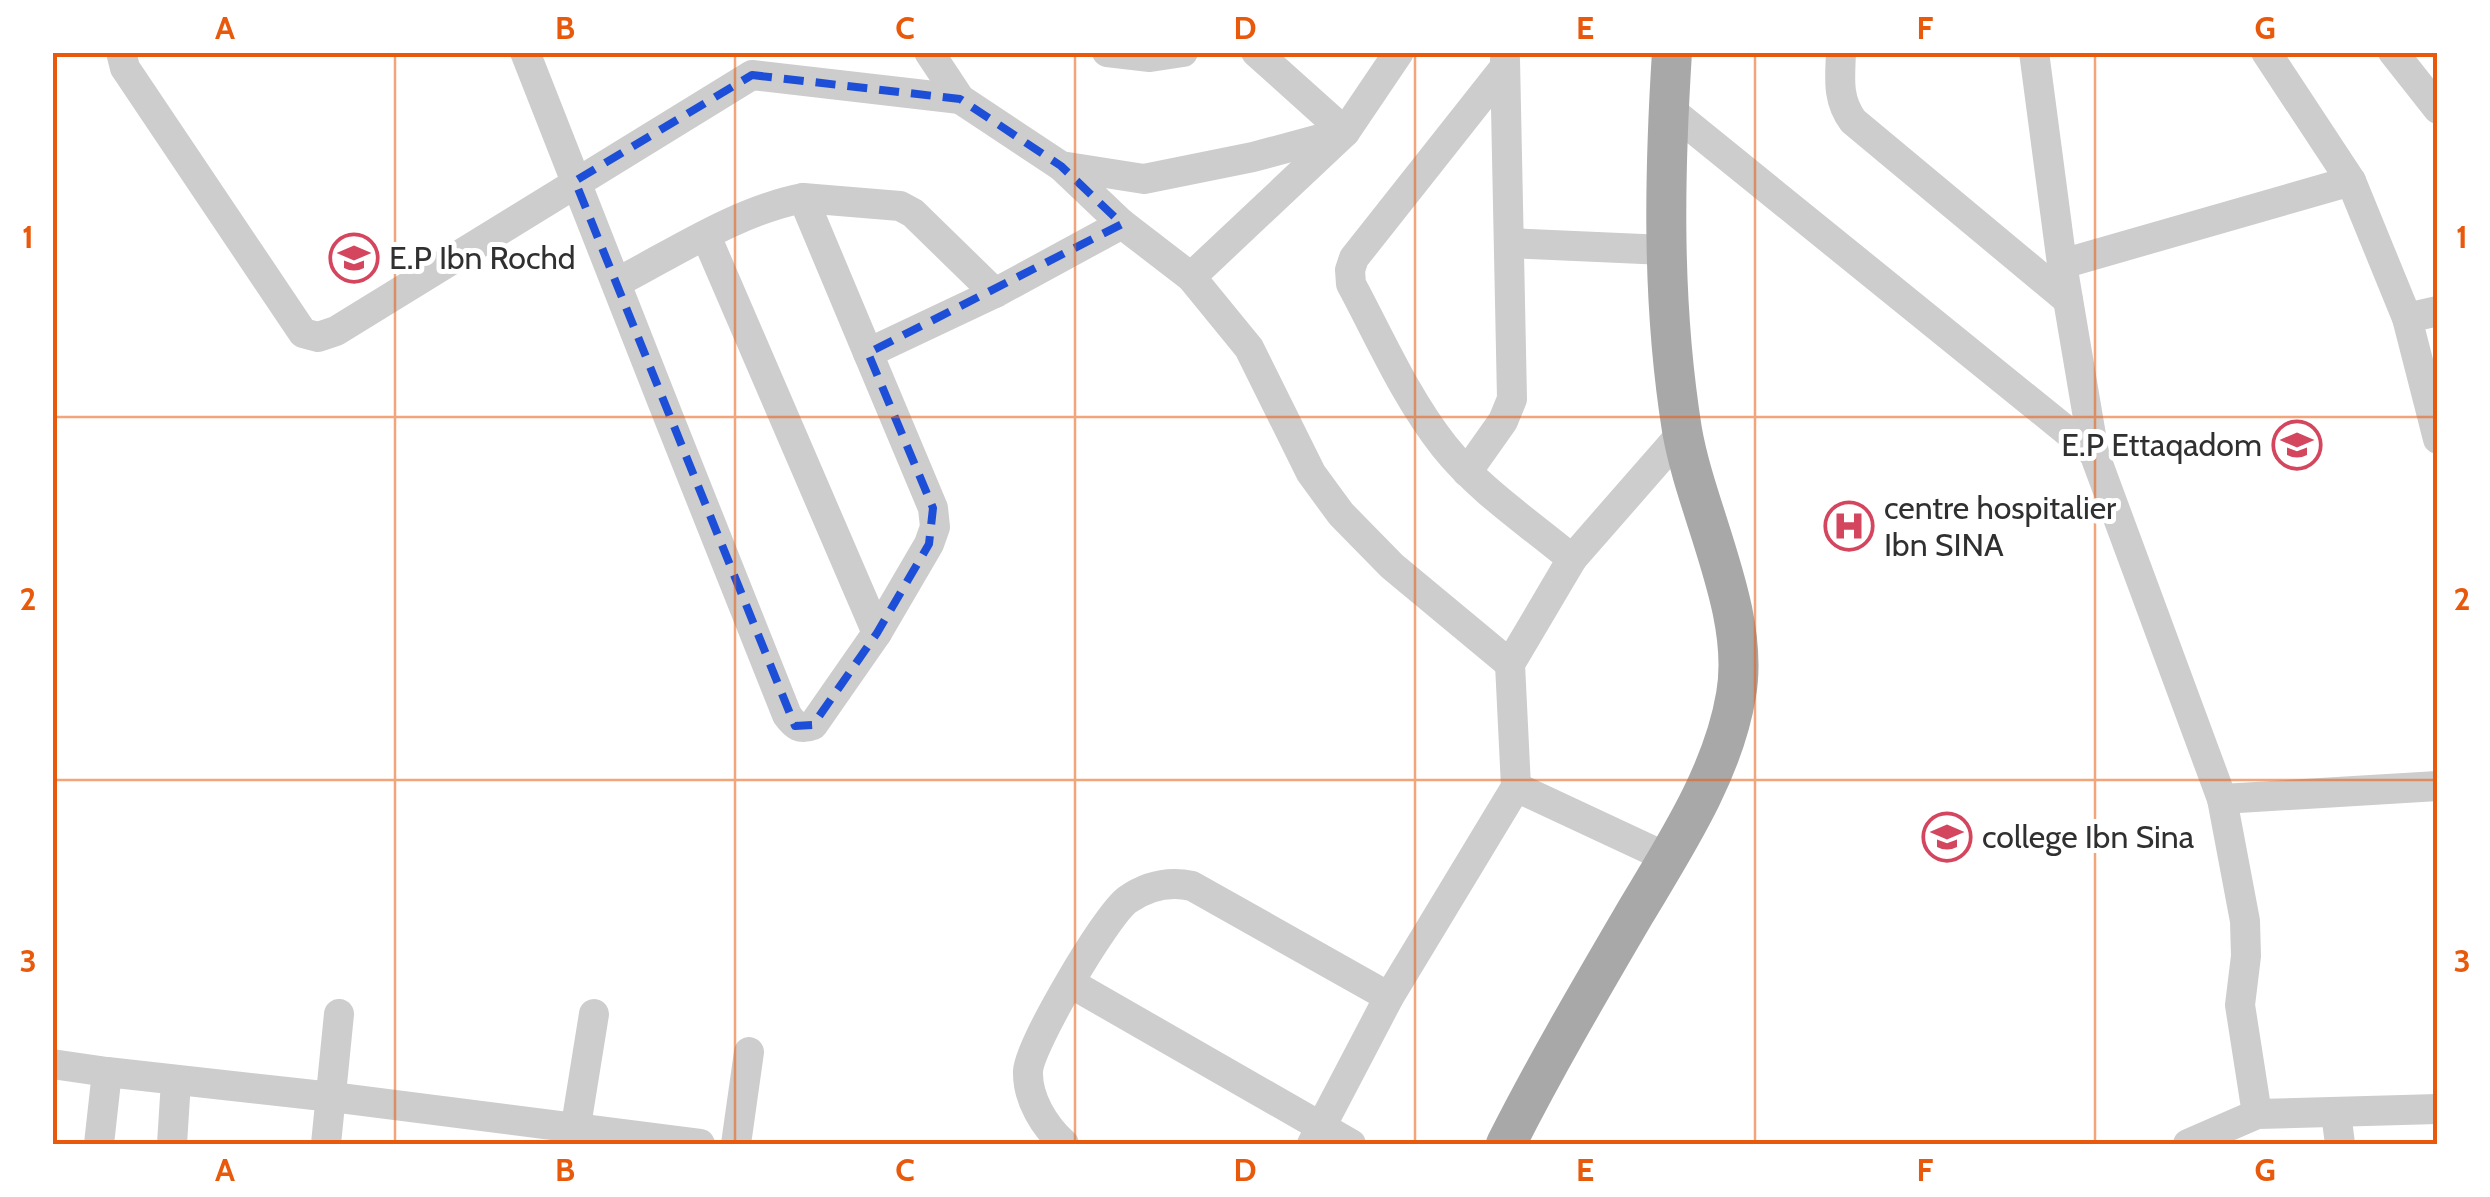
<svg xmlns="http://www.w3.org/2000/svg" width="2490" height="1197" font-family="Cabin,sans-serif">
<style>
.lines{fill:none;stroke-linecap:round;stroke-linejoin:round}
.minor{stroke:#cdcdcd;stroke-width:30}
.major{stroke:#a8a8a8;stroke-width:40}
.marked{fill:none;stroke:#1d4ed8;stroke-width:8;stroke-dasharray:20 12;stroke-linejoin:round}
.grid{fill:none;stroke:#e8590c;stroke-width:2.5;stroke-opacity:0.55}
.labels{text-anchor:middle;stroke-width:10;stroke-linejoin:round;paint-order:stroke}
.poi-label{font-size:32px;fill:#303030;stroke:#fff;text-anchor:start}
.neatline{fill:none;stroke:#e8590c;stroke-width:4}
.grid-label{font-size:32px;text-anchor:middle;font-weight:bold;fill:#e8590c}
</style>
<rect width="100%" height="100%" fill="#fff"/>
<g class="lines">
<g class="minor">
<polyline points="121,52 125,68 303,333 318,337 336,331 752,75 960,99"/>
<path d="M 525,52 C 611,274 699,494 787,715 C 795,726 800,730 813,725 L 877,633 L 929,544 L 935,527 L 933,508 L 803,198 C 737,211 676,252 616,283"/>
<polyline points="929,52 960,99 1061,166 1144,179 1253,157 1342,133"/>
<polyline points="1107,52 1150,57 1183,52"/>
<polyline points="1256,52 1345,132"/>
<path d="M 1841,52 C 1840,79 1837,99 1853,121 L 2068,300"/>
<polyline points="2034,52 2062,264 2094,453 2222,799 2245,921 2246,956 2240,1005 2257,1114"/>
<polyline points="2266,52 2351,181 2407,318 2438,439"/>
<polyline points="2393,52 2438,109"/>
<path d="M 1505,67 L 1354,258 L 1350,270 L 1351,284 C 1380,338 1406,398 1444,446 C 1479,490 1529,523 1572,559 L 1683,432"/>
<polyline points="1669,109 2094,453"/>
<polyline points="1061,166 1122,224 1191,277 1345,132 1399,52"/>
<polyline points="803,198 900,206 913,213 995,293"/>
<polyline points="706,236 877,633"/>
<polyline points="1509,243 1665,250"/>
<polyline points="2062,264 2351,181"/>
<polyline points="1191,277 1249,348 1311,473 1341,514 1392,566 1510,664"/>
<polyline points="2407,318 2438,311"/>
<polyline points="868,353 995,293 1122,224"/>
<polyline points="1467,472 1503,421 1512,399 1505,59"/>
<polyline points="1516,787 1668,858"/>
<polyline points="2222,799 2438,786"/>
<polyline points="1072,984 1351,1144"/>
<polyline points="52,1064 107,1072 99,1144"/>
<polyline points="107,1072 332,1097 700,1144"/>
<polyline points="2336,1113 2340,1144"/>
<polyline points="172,1144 176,1081"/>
<polyline points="326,1144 339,1014"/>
<polyline points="573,1144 594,1014"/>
<polyline points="736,1144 749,1052"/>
<path d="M 1064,1144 C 1045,1127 1027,1099 1028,1071 C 1030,1044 1105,917 1127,900 C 1147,886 1169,881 1192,886 L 1389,997"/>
<polyline points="1312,1144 1389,997 1516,787 1510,664 1572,559"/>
<polyline points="2188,1144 2257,1114 2438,1109"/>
</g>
<path class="major" d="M 1506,1144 C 1546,1065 1590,990 1635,913 C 1675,846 1723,773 1736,695 C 1751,612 1696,512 1682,430 C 1662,305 1664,179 1672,52"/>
</g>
<path class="marked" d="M 752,75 L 960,99 L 1061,166 L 1122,224 L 868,353 L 933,508 L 929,544 L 877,633 L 813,725 L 795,726 L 575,181 Z"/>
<path class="grid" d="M 395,52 L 395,1144M 735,52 L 735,1144M 1075,52 L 1075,1144M 1415,52 L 1415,1144M 1755,52 L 1755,1144M 2095,52 L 2095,1144M 52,417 L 2438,417M 52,780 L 2438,780"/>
<defs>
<g id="school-ring" transform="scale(2.5)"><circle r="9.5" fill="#fff" stroke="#d4455e" stroke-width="1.5"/><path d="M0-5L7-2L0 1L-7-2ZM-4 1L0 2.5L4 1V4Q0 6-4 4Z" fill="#d4455e"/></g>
<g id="hospital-ring" transform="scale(2.5)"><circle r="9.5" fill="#fff" stroke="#d4455e" stroke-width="1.5"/><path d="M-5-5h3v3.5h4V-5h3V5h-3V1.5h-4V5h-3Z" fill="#d4455e"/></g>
</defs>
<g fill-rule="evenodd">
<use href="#school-ring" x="354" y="258"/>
<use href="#school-ring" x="2297" y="445"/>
<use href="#hospital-ring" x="1849" y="526"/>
<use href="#school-ring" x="1947" y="837"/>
</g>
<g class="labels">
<g class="poi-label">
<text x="389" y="269">E.P Ibn Rochd</text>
<text x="2262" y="456" text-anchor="end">E.P Ettaqadom</text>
<text x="1884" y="519">centre hospitalier<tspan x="1884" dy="37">Ibn SINA</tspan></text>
<text x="1982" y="848">college Ibn Sina</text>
</g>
</g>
<rect width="2490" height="1197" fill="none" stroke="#ffffff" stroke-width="110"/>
<rect x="55" y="55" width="2380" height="1087" class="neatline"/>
<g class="grid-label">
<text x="225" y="39">A</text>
<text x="565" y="39">B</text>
<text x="905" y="39">C</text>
<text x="1245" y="39">D</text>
<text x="1585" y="39">E</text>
<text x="1925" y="39">F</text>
<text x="2265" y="39">G</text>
<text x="28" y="248">1</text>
<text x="2462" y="248">1</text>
<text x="28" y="610">2</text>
<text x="2462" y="610">2</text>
<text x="28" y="972">3</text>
<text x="2462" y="972">3</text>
<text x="225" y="1181">A</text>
<text x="565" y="1181">B</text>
<text x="905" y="1181">C</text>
<text x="1245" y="1181">D</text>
<text x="1585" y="1181">E</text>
<text x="1925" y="1181">F</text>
<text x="2265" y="1181">G</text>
</g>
</svg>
